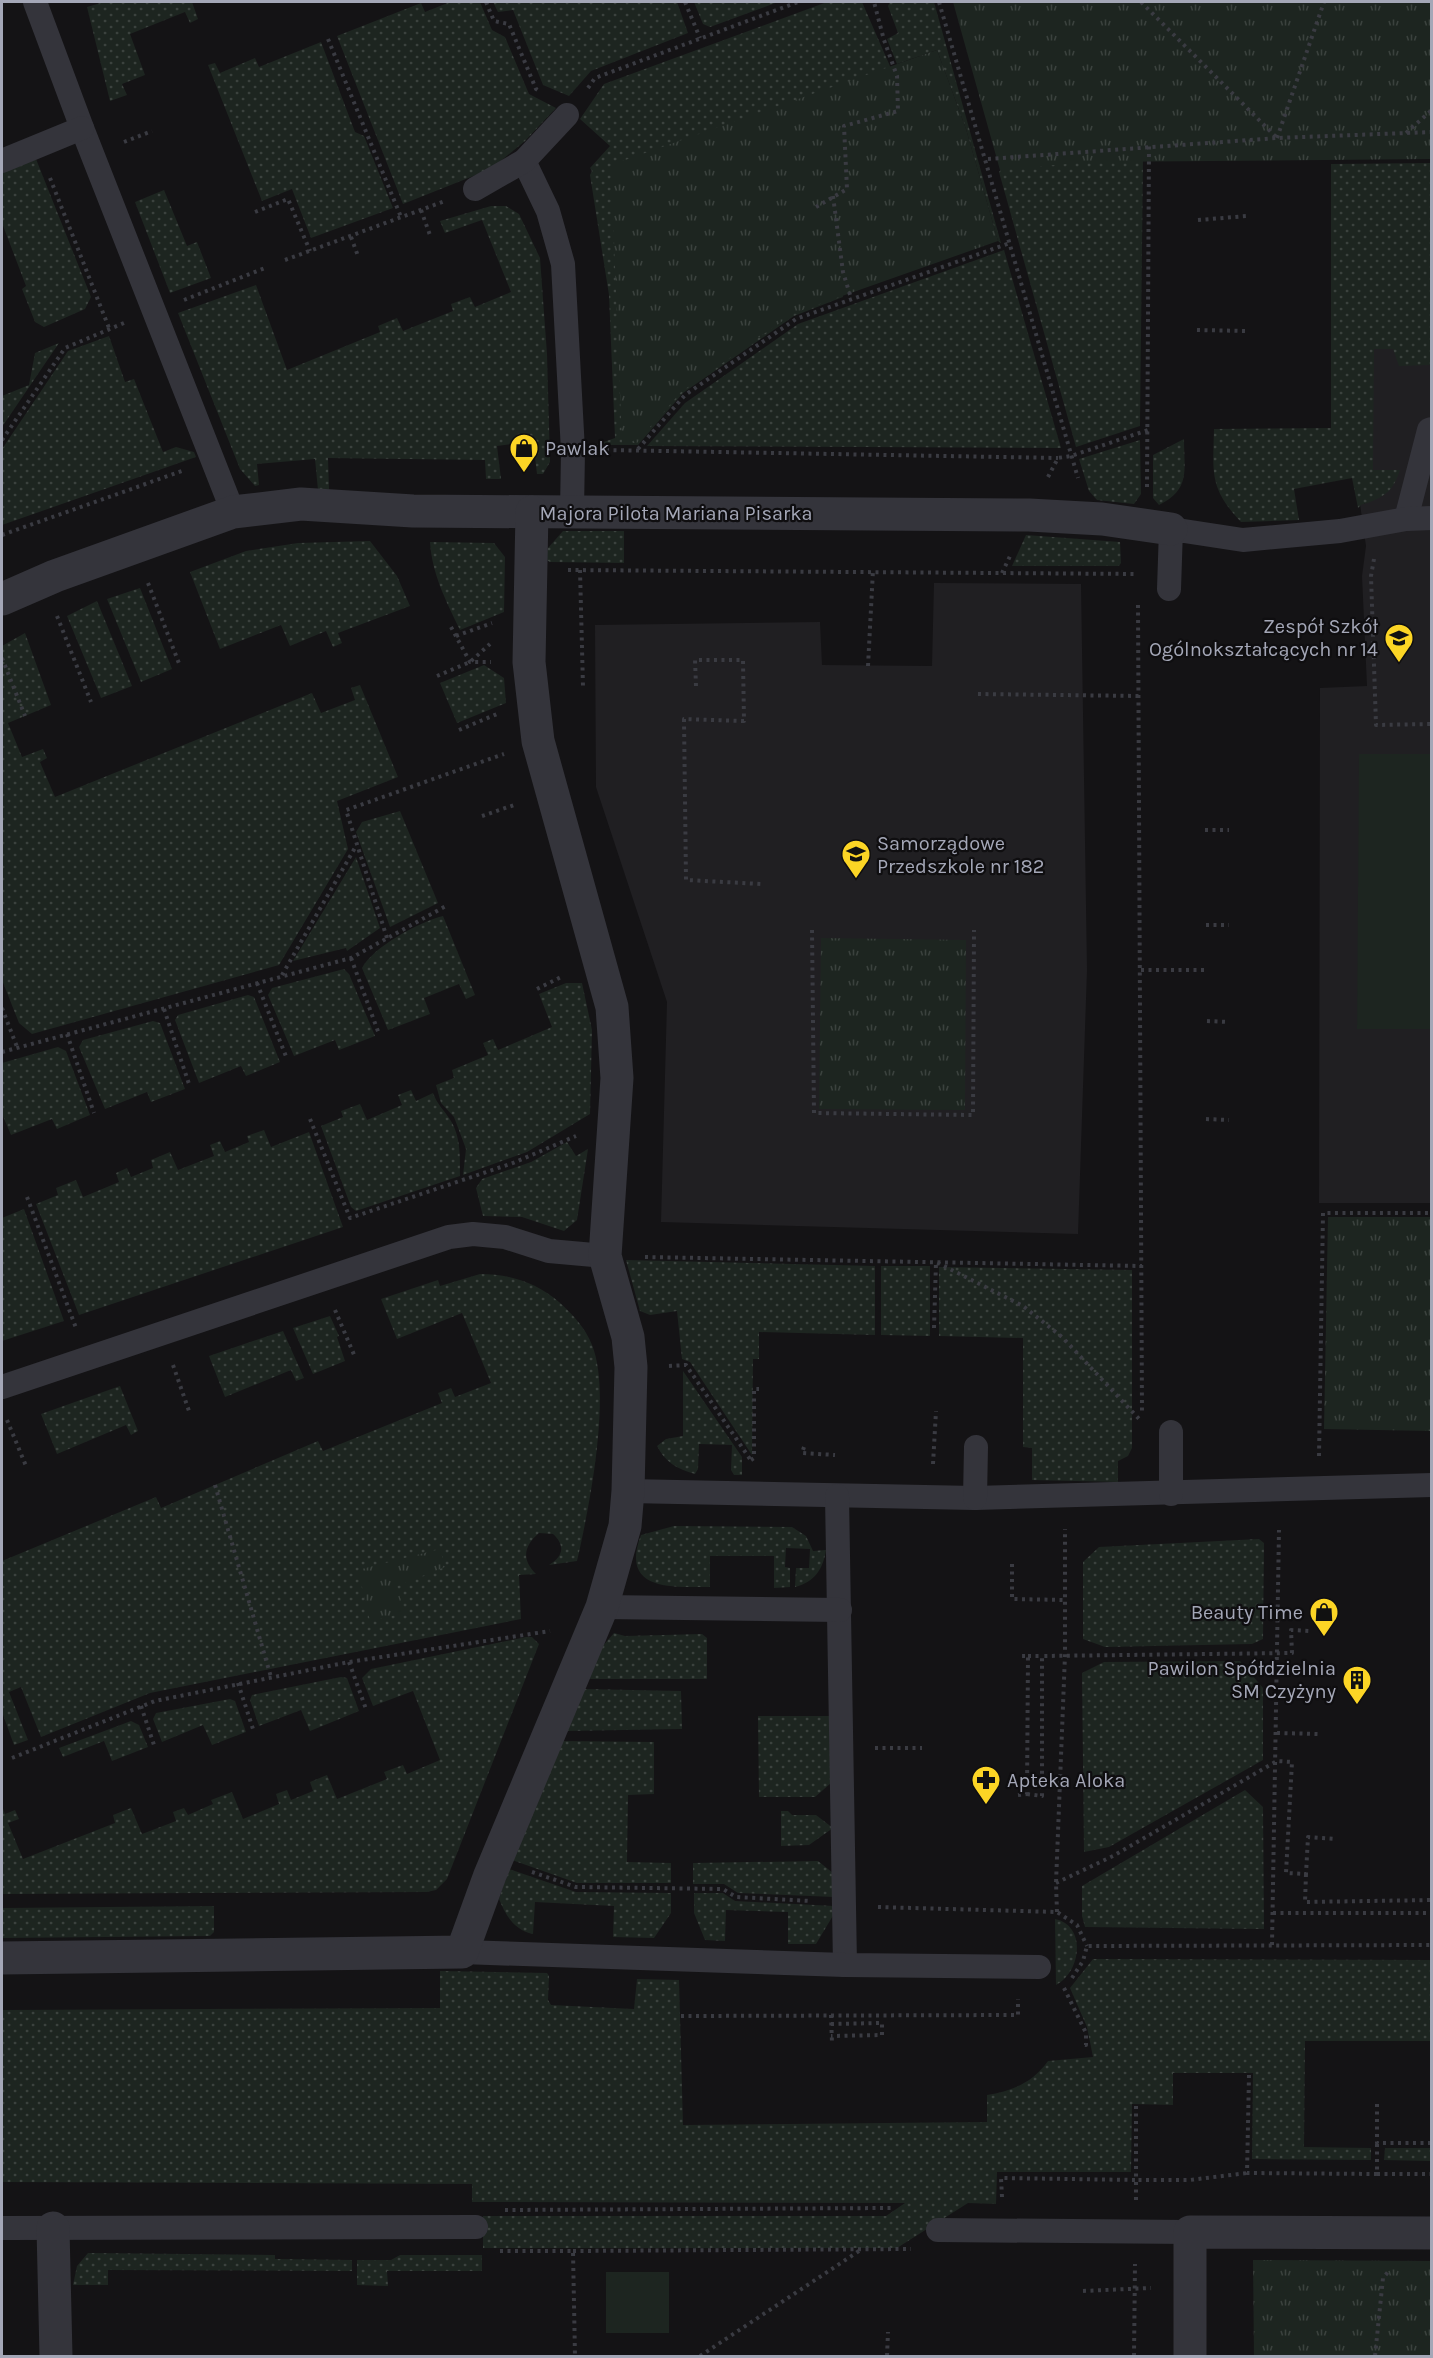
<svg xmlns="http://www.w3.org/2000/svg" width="1433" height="2358" font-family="Karla,sans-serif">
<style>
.built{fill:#201f22}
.grass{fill:url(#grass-dots)}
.park{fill:url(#park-tufts)}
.garden{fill:#1d2520}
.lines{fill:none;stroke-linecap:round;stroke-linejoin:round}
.path{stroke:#3a3b42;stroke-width:4;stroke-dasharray:3 4.5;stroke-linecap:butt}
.lane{stroke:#34343b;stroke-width:24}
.street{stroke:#34343b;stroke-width:33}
.labels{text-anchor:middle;stroke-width:4.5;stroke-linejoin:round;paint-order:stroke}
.poi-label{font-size:20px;fill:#a4a7b7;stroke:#0f0e10;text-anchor:start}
.street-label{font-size:20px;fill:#a4a7b7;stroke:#0f0e10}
</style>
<defs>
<pattern id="grass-dots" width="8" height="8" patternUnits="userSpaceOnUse" patternTransform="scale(1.5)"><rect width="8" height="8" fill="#1d2520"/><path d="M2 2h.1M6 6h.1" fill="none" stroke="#3b423e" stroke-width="1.8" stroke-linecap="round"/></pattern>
<pattern id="park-tufts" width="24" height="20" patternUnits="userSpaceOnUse" patternTransform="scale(1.5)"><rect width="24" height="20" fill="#1d2520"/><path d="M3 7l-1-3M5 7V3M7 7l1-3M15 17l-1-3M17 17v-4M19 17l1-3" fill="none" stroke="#3b423e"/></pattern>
</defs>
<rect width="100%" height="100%" fill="#141315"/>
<g class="built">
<polygon points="1431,163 1431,1203 1319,1203 1320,688 1367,686 1362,576 1366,546 1360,504 1365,504 1366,360"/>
<polygon points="934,583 1081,584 1087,970 1078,1234 661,1222 667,1002 596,787 595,625 820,622 822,665 932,666"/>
</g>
<g class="grass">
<polygon points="104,2 192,2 198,19 190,23 185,12 130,34 145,75 122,84 127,95 110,101 87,7"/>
<polygon points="450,2 480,2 492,30 505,37 529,94 556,108 525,141 491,169 403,204 337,36 421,3 425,12"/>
<polygon points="493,2 677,2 688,33 591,71 569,96 543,85 513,10 498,12"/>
<polygon points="694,2 778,2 710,27 703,24"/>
<polygon points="827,2 862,2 893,73 838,255 843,297 794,316 683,393 638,445 595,445 615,438 609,295 590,175 592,171 590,168 610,146 580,119 604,84"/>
<polygon points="890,2 934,2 1001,243 998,241 966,129 937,50 897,64 887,39 898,33 888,6"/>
<polygon points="321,42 355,132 364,136 393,208 311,238 292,189 262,201 208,65 215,63 220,73 255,58 259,67"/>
<polygon points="1143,157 1140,426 1076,447 999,172 1003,167"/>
<polygon points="36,159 91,297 85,309 44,327 35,322 22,289 26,286 2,223 2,172"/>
<path d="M 1431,163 L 1431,396 L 1430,365 L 1399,366 L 1393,349 L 1374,349 L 1373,470 L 1400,470 C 1394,488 1388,495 1370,502 C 1365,504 1362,503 1358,508 L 1352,478 L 1294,489 L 1299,520 L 1241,522 C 1209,488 1213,473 1214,429 L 1331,428 L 1331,164 Z"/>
<polygon points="164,190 187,246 197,242 211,278 170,293 135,202"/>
<polygon points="491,206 506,206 519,214 540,258 547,354 550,462 543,474 537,474 533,441 497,446 501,479 486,479 485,460 328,458 329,489 318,490 315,459 257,464 259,485 255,486 240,469 178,313 256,285 287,370 380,332 378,326 397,318 403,331 453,311 451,304 470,297 475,307 511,292 482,220 445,233 440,221"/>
<polygon points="1004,250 1061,448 647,446 685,403 798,324"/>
<polygon points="109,336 125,382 134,379 163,452 176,447 194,452 196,457 2,525 2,449 68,351"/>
<polygon points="59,343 2,427 2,396 29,385 35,353"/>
<path d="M 1184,439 C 1184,471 1191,489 1159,505 L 1153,498 L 1153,455 Z"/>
<polygon points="1140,440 1141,494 1134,504 1097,500 1089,491 1079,459"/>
<polygon points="563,531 624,531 624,563 550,562 545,559 548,548"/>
<polygon points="1026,535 1120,542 1121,563 1119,566 1012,566"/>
<polygon points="370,541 397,576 410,606 338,633 342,643 333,647 326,631 290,646 281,625 220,649 190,572 246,551 298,543"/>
<path d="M 430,542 L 494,543 L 505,557 L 504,612 L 460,630 C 446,601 432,574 430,542 Z"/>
<polygon points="140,588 172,669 141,682 107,599"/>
<polygon points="97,601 132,686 101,698 67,616"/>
<polygon points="25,633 51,705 8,723 22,757 43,749 47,758 40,762 55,797 312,693 321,713 355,700 351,688 360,685 398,777 337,801 348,849 279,965 32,1034 19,1023 2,980 2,646"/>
<polygon points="484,665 504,678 506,703 457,723 440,683"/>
<polygon points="400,811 438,903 390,927 356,832 362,822"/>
<polygon points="356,857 380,928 347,951 346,948 293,961"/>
<path d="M 443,916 L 475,995 L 466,999 L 459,984 L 424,998 L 430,1014 L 388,1030 L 362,968 C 373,947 419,922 443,916 Z"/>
<polygon points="344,969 349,974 375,1036 339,1050 335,1040 294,1056 268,995 272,988"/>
<polygon points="566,983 582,983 592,1030 590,1114 527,1152 463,1175 466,1149 454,1117 441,1103 436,1085 454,1078 452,1070 488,1055 483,1043 493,1039 498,1050 552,1027 539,994"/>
<polygon points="248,995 254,997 280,1062 246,1076 241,1066 199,1083 175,1020 178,1015"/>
<polygon points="153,1021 160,1023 185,1089 151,1102 147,1092 105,1109 79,1047 83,1040"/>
<polygon points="58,1047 66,1051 90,1115 57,1129 52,1119 11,1135 2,1114 2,1063"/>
<path d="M 411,1090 L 416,1101 L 433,1093 C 437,1104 443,1109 449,1118 C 461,1135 460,1156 460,1176 L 356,1211 L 351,1207 L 321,1126 L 343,1117 L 341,1111 L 360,1104 L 367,1120 L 402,1105 L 398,1095 Z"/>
<polygon points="264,1130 271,1147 309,1132 343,1227 79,1315 36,1204 58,1195 56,1188 76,1180 83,1197 119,1182 116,1173 127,1168 131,1177 153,1168 151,1160 170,1152 178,1170 214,1156 210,1145 220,1141 225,1152 249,1142 247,1136"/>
<polygon points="567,1142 576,1156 588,1149 577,1220 564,1231 522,1217 483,1216 476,1188 482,1179 531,1162"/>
<polygon points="24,1209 64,1321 2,1341 2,1218"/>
<polygon points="626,1260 875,1266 875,1335 759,1332 759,1359 753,1359 752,1455 690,1362 682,1359 677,1311 650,1315 640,1311"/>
<polygon points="881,1266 930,1266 930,1336 881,1335"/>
<polygon points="939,1267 1132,1270 1132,1448 1128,1456 1118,1461 1118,1482 1032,1480 1032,1448 1023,1447 1023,1338 939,1336"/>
<path d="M 480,1274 C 509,1274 536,1282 559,1302 C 573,1315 585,1327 592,1345 C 612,1394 589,1509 577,1561 L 549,1565 C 564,1556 565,1545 553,1534 L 539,1533 C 524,1546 521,1559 536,1574 L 519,1575 L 521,1619 L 150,1693 L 41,1737 L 21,1687 L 9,1692 L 28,1740 L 14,1745 L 2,1712 L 2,1561 L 156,1497 L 161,1508 L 318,1441 L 323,1451 L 442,1403 L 438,1393 L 451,1388 L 455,1397 L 491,1383 L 462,1313 L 397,1339 L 381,1299 L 438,1280 L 440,1286 Z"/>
<polygon points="330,1316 339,1336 337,1337 345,1361 313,1374 293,1328"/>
<polygon points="283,1331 304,1378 296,1381 291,1370 225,1397 209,1356"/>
<path d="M 683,1371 L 742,1457 L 742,1475 L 734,1475 L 731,1470 L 732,1445 L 699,1444 L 698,1469 L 695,1474 C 677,1469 665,1462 657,1446 L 666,1439 L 683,1436 Z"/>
<polygon points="120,1386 138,1431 131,1435 126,1425 57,1454 41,1414"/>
<path d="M 674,1526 L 792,1527 L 806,1536 L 813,1551 L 826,1550 C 823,1569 815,1582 795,1587 L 796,1568 L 809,1568 L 810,1549 L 786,1548 L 785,1567 L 790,1568 L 790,1587 L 774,1588 L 774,1556 L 710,1556 L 710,1587 C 674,1587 619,1592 641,1535 Z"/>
<polygon points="1259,1539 1264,1543 1263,1639 1252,1644 1105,1647 1083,1639 1083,1562 1099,1547"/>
<polygon points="614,1633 625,1636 702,1634 707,1638 707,1679 587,1679 601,1648"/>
<polygon points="526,1637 532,1637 539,1644 447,1879 436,1890 427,1892 2,1894 2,1806 5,1814 15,1810 19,1819 8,1823 23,1859 115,1823 113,1815 131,1808 142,1834 176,1821 173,1812 184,1808 188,1815 213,1804 211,1800 232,1792 243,1819 279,1804 276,1794 287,1790 291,1800 313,1791 310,1782 327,1775 337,1799 387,1779 384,1772 403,1765 407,1774 440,1760 413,1691 373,1706 362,1678 371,1669"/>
<polygon points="1240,1661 1263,1688 1263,1760 1109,1847 1084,1852 1082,1673 1104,1662"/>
<polygon points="341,1677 347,1678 359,1711 310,1731 301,1710 259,1726 250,1700 252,1695"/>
<polygon points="583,1689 681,1691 682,1729 565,1731"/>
<polygon points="230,1699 235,1701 246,1732 212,1745 203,1725 162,1742 153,1719 156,1713"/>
<polygon points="758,1716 829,1716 831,1783 815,1797 759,1797"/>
<polygon points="131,1721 139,1725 148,1747 112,1761 104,1741 63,1757 59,1748"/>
<polygon points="561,1741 654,1742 654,1794 628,1795 627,1862 671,1863 671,1883 577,1883 512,1860"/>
<polygon points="1245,1790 1263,1807 1264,1929 1085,1927 1082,1916 1082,1886"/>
<polygon points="781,1811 788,1811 792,1815 816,1815 833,1828 809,1845 781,1846"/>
<polygon points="818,1861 833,1873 834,1897 738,1893 724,1884 693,1884 693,1863"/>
<path d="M 509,1869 L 576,1892 L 671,1893 L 671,1913 L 654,1938 L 613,1937 L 614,1906 L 535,1902 L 533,1934 C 514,1930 506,1916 499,1899 Z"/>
<polygon points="694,1893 723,1893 735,1901 834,1906 834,1914 816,1944 788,1944 788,1912 726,1910 725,1941 705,1940 694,1913"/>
<polygon points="214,1906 214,1932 210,1936 2,1938 2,1908"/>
<path d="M 1055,1919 C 1086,1925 1082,1971 1056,1985 Z"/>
<path d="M 1093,1959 L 1432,1960 L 1431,2041 L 1305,2041 L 1304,2147 L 1371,2148 L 1371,2160 L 1252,2159 L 1253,2073 L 1173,2073 L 1173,2105 L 1132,2104 L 1131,2172 L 997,2172 L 996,2204 L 968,2203 L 897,2248 L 483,2248 L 483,2216 L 886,2216 L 905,2203 L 472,2202 L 472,2184 L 2,2182 L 2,2010 L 440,2008 L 440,1971 L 547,1973 L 549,1976 L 548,2000 L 551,2005 L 634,2009 L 637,1979 L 679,1980 L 683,2125 L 987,2122 L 987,2095 C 1014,2090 1032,2083 1048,2061 L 1093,2057 L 1087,2027 L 1070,1988 Z"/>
<polygon points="1385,2148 1431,2148 1431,2161 1384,2160"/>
<polygon points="88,2253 275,2255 275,2259 352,2260 352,2271 108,2270 108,2285 73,2285 77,2266"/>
<polygon points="400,2255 482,2255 482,2271 387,2271 388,2286 357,2285 357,2260 391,2260"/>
</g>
<g class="park">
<polygon points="953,2 1431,2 1431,159 1088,162 1000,170"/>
<polygon points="937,50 966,129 998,241 794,313 681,392 637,443 622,443 611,165"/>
<polygon points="821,938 966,940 965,1110 819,1109"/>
<polygon points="1328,1217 1431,1217 1431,1431 1324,1429"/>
<polygon points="440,1549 445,1567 397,1586 404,1613 370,1621 358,1570"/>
<polygon points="1253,2260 1431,2261 1431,2356 1254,2356"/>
</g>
<g class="garden">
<polygon points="1359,754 1431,754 1431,1029 1357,1029"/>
<rect x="606" y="2272" width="63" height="61"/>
</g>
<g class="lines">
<g class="path">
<polyline points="486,2 494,21 509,24 536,89 541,92"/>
<polyline points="685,2 700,38"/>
<polyline points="939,2 1078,478"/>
<polyline points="1141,2 1276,137"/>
<polyline points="328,39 401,217"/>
<polyline points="588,88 595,78 798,2"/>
<polyline points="1406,133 1432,110"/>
<polyline points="1277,138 1324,2"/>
<polyline points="124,142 152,131"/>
<polyline points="988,159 1277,138 1432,132"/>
<polyline points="50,178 109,328"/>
<polyline points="833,196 843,272 851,298"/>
<polyline points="816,207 847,189 844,126 898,111 897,76 884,40 874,2"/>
<polyline points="421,210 431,238"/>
<polyline points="255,212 288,199 310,251"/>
<polyline points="1198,220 1247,216"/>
<polyline points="351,237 358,256"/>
<polyline points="285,260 445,201"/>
<polyline points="184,300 265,268"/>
<polyline points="1197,330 1247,331"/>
<polyline points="2,440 65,348 124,323"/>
<polyline points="638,449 685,395 796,319 1010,243"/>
<polyline points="606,450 1058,458"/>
<polyline points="1048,477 1058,458 1071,456 1148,430"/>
<polyline points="1147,487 1149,146"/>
<polyline points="2,535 182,471"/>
<polyline points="1374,559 1371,576 1376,725 1432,724"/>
<polyline points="568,570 1137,574"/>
<polyline points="580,570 583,687"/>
<polyline points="1002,573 1011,554"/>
<polyline points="148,583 180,666"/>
<polyline points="1138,605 1142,1413"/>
<polyline points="57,616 91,702"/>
<polyline points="451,627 470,662 491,662"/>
<polyline points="456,636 492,623"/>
<polyline points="2,658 25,716"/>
<polyline points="868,666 873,570"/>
<polyline points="437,676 470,662 490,644"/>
<polyline points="696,686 695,660 743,660 744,721 684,719 686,880 761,884"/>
<polyline points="978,694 1141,696"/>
<polyline points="459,730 497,714"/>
<polyline points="482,816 517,804"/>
<polyline points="1205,830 1229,830"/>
<polyline points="1206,925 1229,925"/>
<polyline points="812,930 814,1113 973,1115 974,930"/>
<polyline points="387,938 346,810 504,754"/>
<polyline points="351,958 379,1034"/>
<polyline points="1141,970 1207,970"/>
<polyline points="282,975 356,846"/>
<polyline points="257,983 287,1059"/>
<polyline points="537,989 563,976"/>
<polyline points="2,1008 17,1047"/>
<polyline points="164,1009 190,1087"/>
<polyline points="1207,1021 1229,1022"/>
<polyline points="67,1034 94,1113"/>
<polyline points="2,1052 351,958 446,906"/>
<polyline points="310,1119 350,1218 513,1163 576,1136"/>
<polyline points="1206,1119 1229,1120"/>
<polyline points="27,1197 76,1328"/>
<polyline points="645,1257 1142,1266"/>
<polyline points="335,1310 355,1357"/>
<polyline points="934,1328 936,1262 1023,1306 1062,1337 1141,1421"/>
<polyline points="173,1365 189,1411"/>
<polyline points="669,1366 686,1365 750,1459"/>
<polyline points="7,1420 26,1466"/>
<polyline points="804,1447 802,1453 835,1455"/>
<polyline points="1319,1456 1323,1213 1432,1213"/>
<polyline points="751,1460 754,1458 754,1389 759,1389"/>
<polyline points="933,1464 936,1411"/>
<polyline points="215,1485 271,1677"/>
<polyline points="1012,1564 1012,1599 1065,1600"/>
<polyline points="1028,1656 1042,1656"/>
<polyline points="349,1662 366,1709"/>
<polyline points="238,1683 253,1729"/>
<polyline points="141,1706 154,1745"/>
<polyline points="1277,1733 1318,1734"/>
<polyline points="875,1748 922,1748"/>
<polyline points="12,1758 155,1701 349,1662 550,1631"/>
<polyline points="1027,1794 1042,1796 1042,1656 1292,1653 1291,1630 1310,1631"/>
<polyline points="1018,1795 1027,1794 1028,1656 1019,1656"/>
<polyline points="532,1872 576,1887 723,1889 736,1897 811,1901"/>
<polyline points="1306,1874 1305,1902 1432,1900"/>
<polyline points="1056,1883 1113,1856 1277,1761 1292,1762 1286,1873 1306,1874 1308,1837 1336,1839"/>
<polyline points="878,1907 1057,1912 1077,1925 1087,1946"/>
<polyline points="1057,1912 1056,1883 1065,1655 1065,1529"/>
<polyline points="1273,1913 1432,1913"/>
<polyline points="1272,1945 1279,1530"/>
<polyline points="1072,1978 1083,1961 1087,1946 1432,1945"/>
<polyline points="1064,1988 1086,2033 1086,2045 1082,2044"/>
<polyline points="831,2015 832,2043"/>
<polyline points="681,2016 1018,2015 1018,1999"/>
<polyline points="831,2024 882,2023 882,2035 831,2036"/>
<polyline points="1249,2075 1247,2173 1377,2174 1377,2143"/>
<polyline points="1377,2104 1377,2143 1432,2143"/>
<polyline points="1377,2174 1432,2174"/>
<polyline points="1002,2197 1001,2178 1136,2180 1136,2106"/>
<polyline points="1136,2200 1136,2180 1190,2180 1247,2173"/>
<polyline points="505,2210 891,2208"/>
<polyline points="500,2251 573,2251 575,2356"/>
<polyline points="573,2251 911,2249"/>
<polyline points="1083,2291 1151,2288"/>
<polyline points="700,2356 859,2251"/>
<polyline points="887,2356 888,2332"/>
<polyline points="1134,2356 1135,2264"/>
<polyline points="1375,2356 1383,2278 1388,2272"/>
</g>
<g class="lane">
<polyline points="35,2 82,128 233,512"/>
<polyline points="2,161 82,128"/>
<polyline points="524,161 548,211 563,264 573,451 572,512"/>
<polyline points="475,189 524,161 567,115"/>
<polyline points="1406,519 1429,430 1432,429"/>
<polyline points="1169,589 1171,529 1243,540 1340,531 1406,519 1432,518"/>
<polyline points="2,1387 449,1237 473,1234 505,1237 549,1251 605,1256"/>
<polyline points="628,1491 975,1498 1432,1485"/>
<polyline points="1171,1494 1171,1432"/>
<polyline points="837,1496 845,1965"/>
<polyline points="975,1498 976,1447"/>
<polyline points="602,1607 840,1610"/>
<polyline points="462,1952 845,1965 1039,1967"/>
<polyline points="2,2228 476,2227"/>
<polyline points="938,2230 1190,2232"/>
</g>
<g class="street">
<polyline points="2,599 55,576 233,512 301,504 413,511 1029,515 1102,519 1171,529"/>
<polyline points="2,1958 462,1952 490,1875 602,1607 625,1526 628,1491 631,1367 628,1337 605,1256 617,1078 612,1007 538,741 529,662 532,512"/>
<polyline points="53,2228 56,2356"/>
<polyline points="1190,2356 1190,2232 1432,2233"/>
</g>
</g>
<defs>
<g id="shop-pin" transform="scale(1.5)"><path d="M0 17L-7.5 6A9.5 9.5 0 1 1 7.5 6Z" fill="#fcd525" stroke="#0f0e10"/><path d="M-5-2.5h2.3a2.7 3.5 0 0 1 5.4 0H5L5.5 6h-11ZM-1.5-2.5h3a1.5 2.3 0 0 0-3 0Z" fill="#111"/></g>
<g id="school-pin" transform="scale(1.5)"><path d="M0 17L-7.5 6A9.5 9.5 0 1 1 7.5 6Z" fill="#fcd525" stroke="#0f0e10"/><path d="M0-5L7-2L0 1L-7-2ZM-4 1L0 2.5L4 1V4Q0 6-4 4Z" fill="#111"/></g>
<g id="building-pin" transform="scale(1.5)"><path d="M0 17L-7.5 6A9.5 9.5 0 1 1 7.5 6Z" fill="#fcd525" stroke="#0f0e10"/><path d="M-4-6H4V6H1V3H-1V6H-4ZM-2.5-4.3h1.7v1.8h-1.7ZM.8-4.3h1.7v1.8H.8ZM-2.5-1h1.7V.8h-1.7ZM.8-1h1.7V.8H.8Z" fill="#111"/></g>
<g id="pharmacy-pin" transform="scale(1.5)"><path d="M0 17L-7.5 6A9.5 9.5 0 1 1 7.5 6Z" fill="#fcd525" stroke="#0f0e10"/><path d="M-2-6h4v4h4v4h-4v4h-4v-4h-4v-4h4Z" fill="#111"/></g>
</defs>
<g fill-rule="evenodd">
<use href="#shop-pin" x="524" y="448"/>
<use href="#school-pin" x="1399" y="638"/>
<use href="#school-pin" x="856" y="854"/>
<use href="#shop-pin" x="1324" y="1612"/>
<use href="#building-pin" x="1357" y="1680"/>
<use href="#pharmacy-pin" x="986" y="1780"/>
</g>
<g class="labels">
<g class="poi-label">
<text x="545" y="455">Pawlak</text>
<text x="1378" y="633" text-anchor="end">Zespół Szkół<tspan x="1378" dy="23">Ogólnokształcących nr 14</tspan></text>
<text x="877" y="850">Samorządowe<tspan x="877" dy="23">Przedszkole nr 182</tspan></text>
<text x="1303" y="1619" text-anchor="end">Beauty Time</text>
<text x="1336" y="1675" text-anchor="end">Pawilon Spółdzielnia<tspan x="1336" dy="23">SM Czyżyny</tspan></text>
<text x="1007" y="1787">Apteka Aloka</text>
</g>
<g class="street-label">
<text x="676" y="520">Majora Pilota Mariana Pisarka</text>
</g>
</g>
<rect width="1433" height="2358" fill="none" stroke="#a4a7b7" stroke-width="6"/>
</svg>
